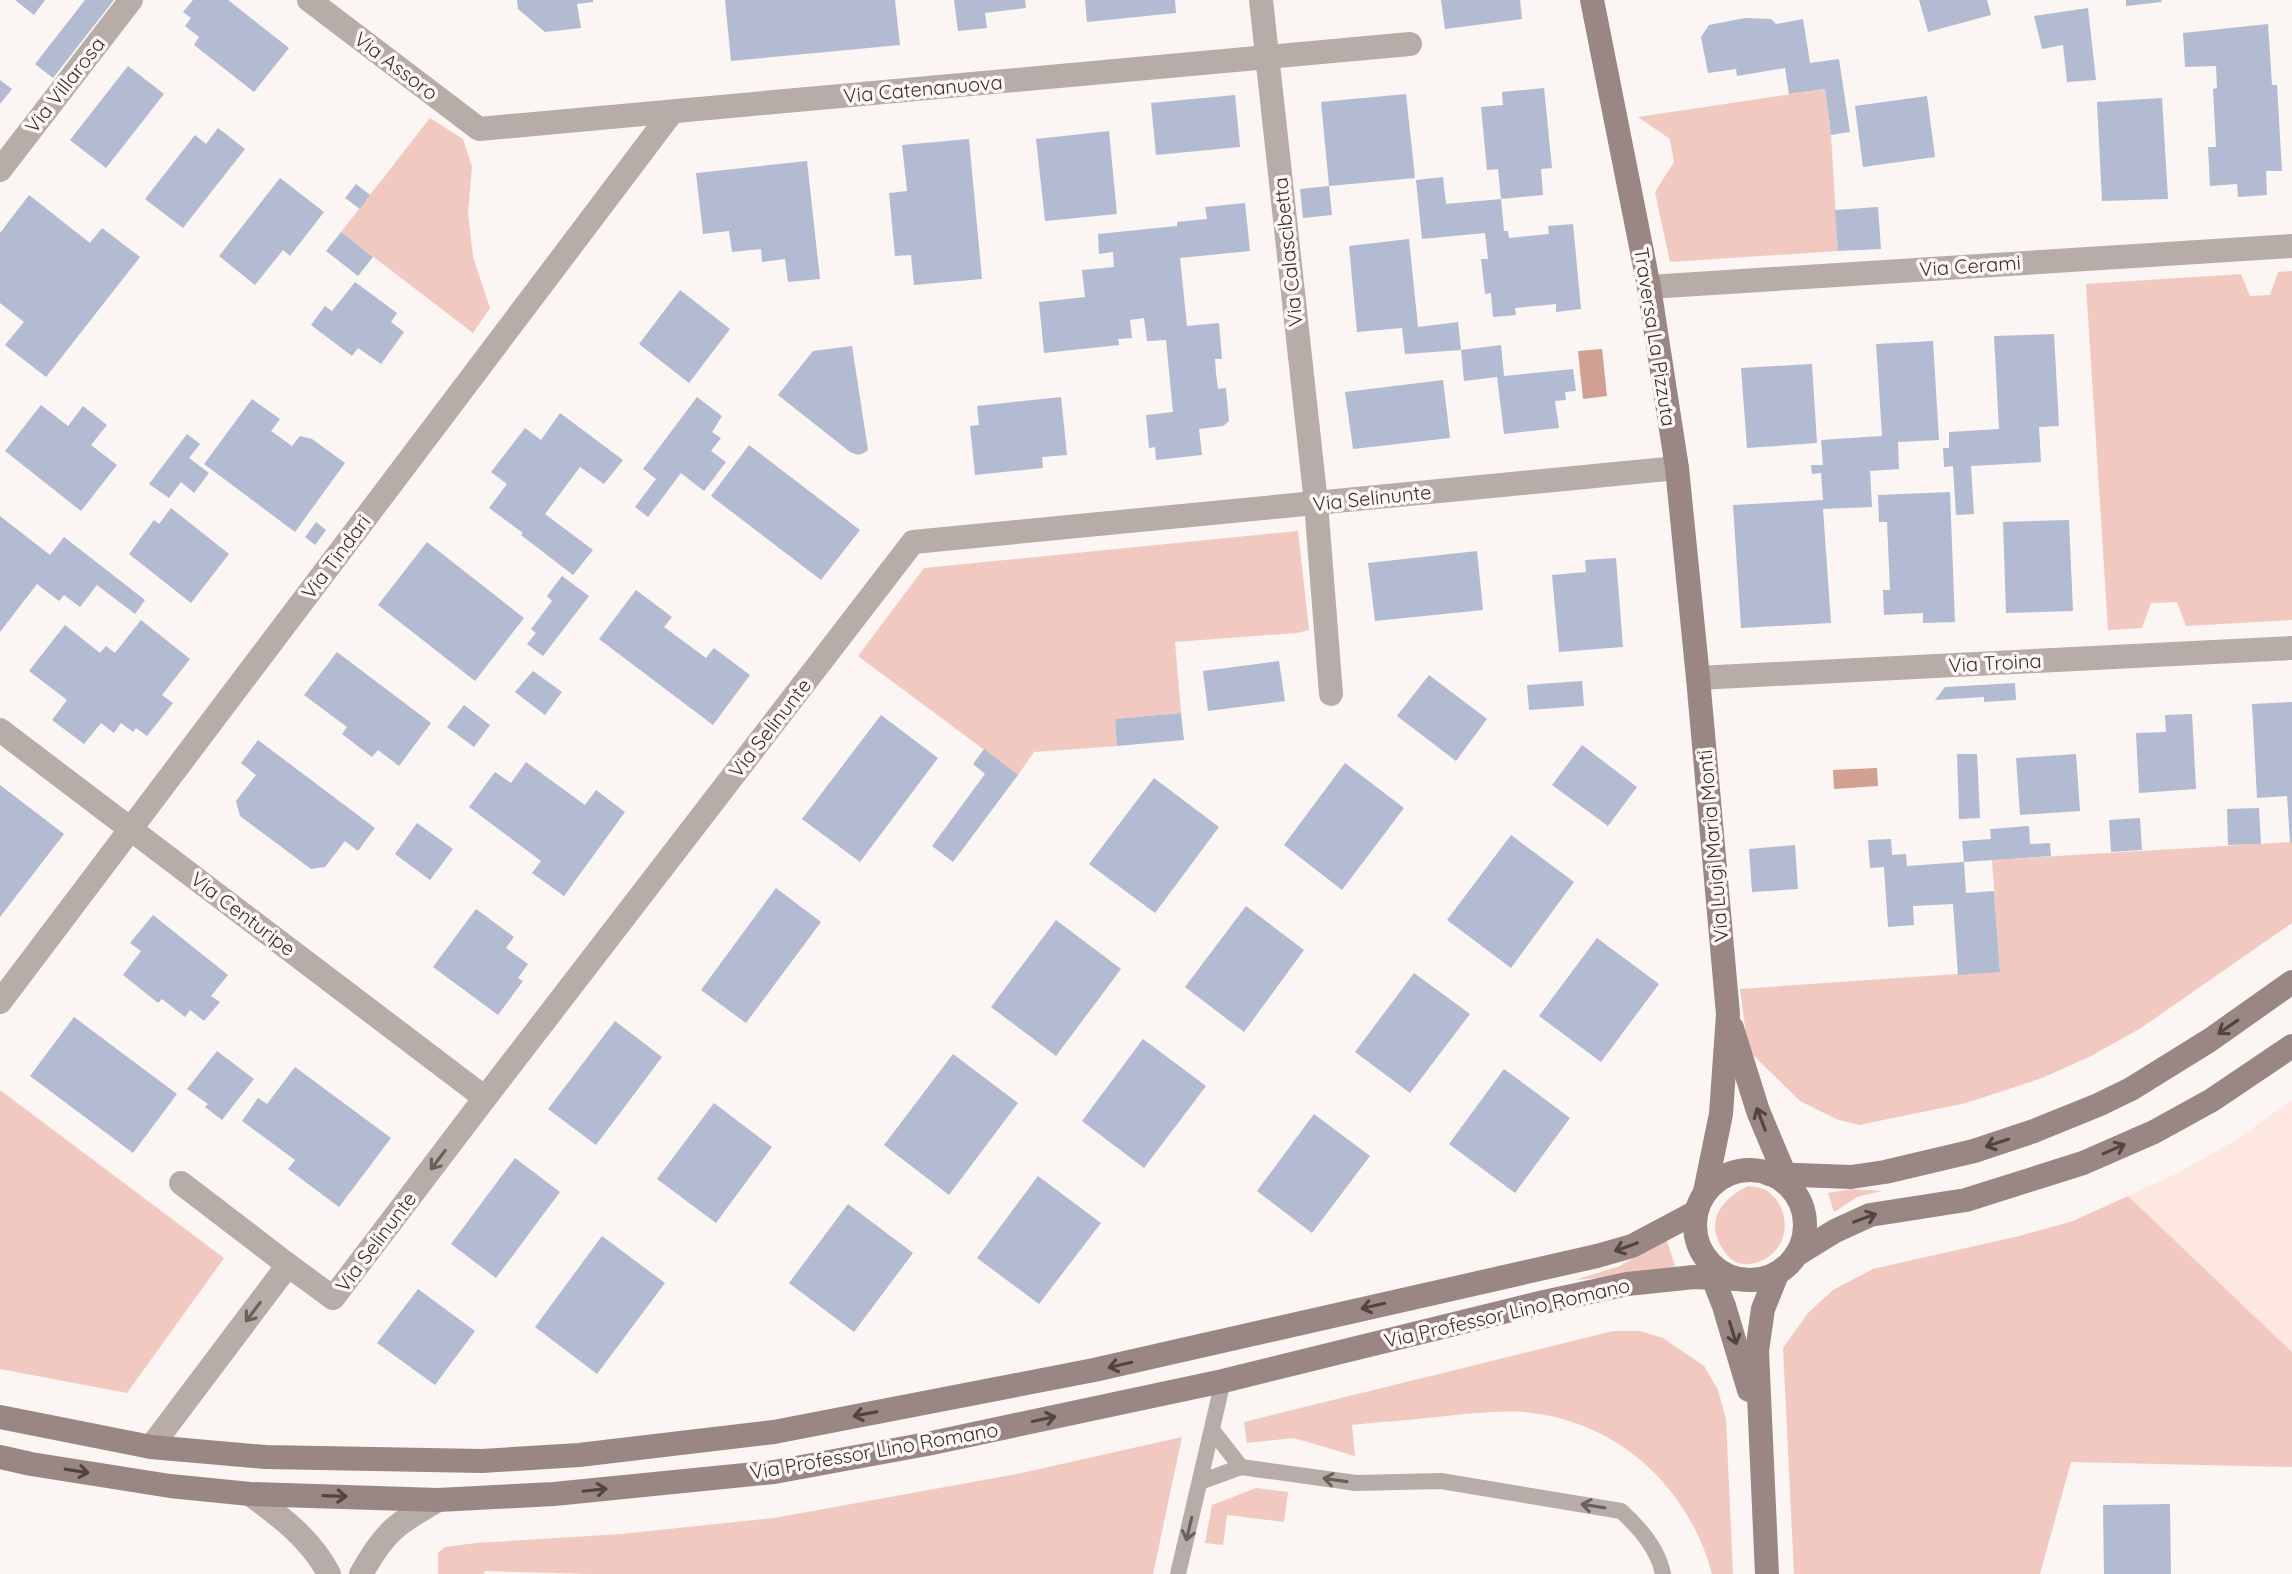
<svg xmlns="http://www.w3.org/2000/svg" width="2292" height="1574" font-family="Quicksand,sans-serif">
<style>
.built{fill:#fee7e1}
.green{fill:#f1c9c0}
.water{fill:#d29f93}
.building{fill:#b2bbd2}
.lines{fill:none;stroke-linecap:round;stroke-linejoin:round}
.lane{stroke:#b8aca9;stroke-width:16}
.street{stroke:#b8aca9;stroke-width:24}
.secondary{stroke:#9a8783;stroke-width:24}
.oneway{stroke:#514441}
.oneway2{stroke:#6c605d}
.labels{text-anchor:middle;stroke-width:7;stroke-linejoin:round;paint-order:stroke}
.street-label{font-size:20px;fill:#392e2b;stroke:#fbf5f3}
</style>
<rect width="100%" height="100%" fill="#fbf5f3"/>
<polygon class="built" points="2292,1100 2292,1352 2128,1196 2178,1173 2236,1140"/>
<g class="green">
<polygon points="1825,89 1831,135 1838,251 1670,262 1655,192 1674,162 1670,139 1638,117"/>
<polygon points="430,118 463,139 472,167 468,213 473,257 490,308 473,333 341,232"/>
<polygon points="2292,271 2292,620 2186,626 2177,602 2151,603 2142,628 2108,630 2086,284 2241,274 2250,296 2270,295 2278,272"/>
<polygon points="1298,531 1309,630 1297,633 1175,642 1181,713 1115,719 1117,746 1034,752 1018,775 858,656 924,568"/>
<polygon points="2292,842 2292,923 2141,1028 2091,1056 2042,1078 1966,1103 1859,1125 1836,1119 1800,1101 1748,1050 1740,989 2000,971 1992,860"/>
<polygon points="0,1090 224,1258 127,1393 0,1369"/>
<path d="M 1748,1186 C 1756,1187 1765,1188 1771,1194 C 1796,1217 1786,1260 1749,1264 C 1740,1265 1733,1262 1727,1255 C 1703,1225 1718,1201 1748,1186 Z"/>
<polygon points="1852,1189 1882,1191 1857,1197 1834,1212 1828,1193"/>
<polygon points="2128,1196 2292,1352 2292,1467 2071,1462 2040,1574 1794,1574 1783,1348 1808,1313 1833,1290 1873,1269 2019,1236 2073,1221"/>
<polygon points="1666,1238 1675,1266 1642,1274 1575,1280 1620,1266"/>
<path d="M 1613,1331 L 1640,1331 L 1663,1338 L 1704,1366 L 1718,1390 L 1726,1419 L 1733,1574 L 1712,1574 C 1689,1486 1616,1420 1524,1412 C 1491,1410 1459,1415 1426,1418 C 1401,1421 1377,1422 1352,1425 L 1355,1456 L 1294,1438 L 1247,1443 L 1244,1422 Z"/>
<polygon points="1182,1437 1153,1574 590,1574 485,1571 484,1574 438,1574 438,1553 445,1547 476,1543 621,1534 774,1518 1017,1474"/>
<polygon points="1256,1488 1288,1492 1284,1522 1227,1515 1223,1545 1205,1543 1212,1505"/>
</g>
<g class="water">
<polygon points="1602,349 1607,396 1583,399 1578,351"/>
<polygon points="1877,768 1878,786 1834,789 1833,770"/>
</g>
<g class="building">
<polygon points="15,0 45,0 34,15"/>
<polygon points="85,0 114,0 53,78 35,64"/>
<polygon points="193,0 228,0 289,48 254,92 194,45 199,37 185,26 191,18 183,12"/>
<polygon points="517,0 593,0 593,2 577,4 581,28 545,32 518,9"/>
<polygon points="725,0 895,0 900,45 731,61"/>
<polygon points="954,0 1025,0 1026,8 985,13 987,28 958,31"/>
<polygon points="1085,0 1175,0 1176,13 1087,22"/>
<polygon points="1441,0 1520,0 1522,19 1445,29"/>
<polygon points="1919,0 1987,0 1991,15 1928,32"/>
<polygon points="2126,0 2161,0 2162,2 2126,6"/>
<polygon points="2088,8 2096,80 2067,82 2063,45 2042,49 2034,16"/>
<polygon points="1745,18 1771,19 1776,24 1803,19 1810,63 1839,59 1850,132 1831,135 1825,89 1789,94 1785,68 1737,76 1736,69 1708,73 1701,37 1709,25"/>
<polygon points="2268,24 2272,85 2277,85 2282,171 2266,171 2267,195 2238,197 2237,184 2210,186 2208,147 2216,147 2213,89 2217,88 2216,66 2185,67 2183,33"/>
<polygon points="128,66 164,94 106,168 70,140"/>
<polygon points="0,80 12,89 0,104"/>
<polygon points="1544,88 1552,168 1541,169 1543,195 1501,199 1498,169 1487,170 1481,107 1503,105 1502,92"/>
<polygon points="1406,94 1415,178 1329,186 1321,102"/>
<polygon points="1235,95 1240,147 1156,155 1151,103"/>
<polygon points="1927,96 1935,157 1863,167 1855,106"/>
<polygon points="2162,98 2168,199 2102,201 2097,102"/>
<polygon points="218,128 245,149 183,228 145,199 195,135 206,144"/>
<polygon points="1109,131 1117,214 1045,221 1036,139"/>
<polygon points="969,139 982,279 914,285 911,255 895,256 889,193 907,191 902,145"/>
<polygon points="807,161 820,279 788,282 785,259 762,262 761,249 732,252 729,231 703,234 696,173"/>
<polygon points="1443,177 1446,204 1501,199 1504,231 1508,231 1509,238 1549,234 1548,226 1573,224 1581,309 1556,312 1556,304 1515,308 1516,315 1493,317 1491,293 1485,294 1481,259 1488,259 1485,233 1422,239 1416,180"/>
<polygon points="280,178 324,212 290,256 283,250 255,285 219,256"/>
<polygon points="356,184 370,195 360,209 345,198"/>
<polygon points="1329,186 1332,215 1303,218 1300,189"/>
<polygon points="29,195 90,243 102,228 140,257 46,377 5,345 24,322 0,303 0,233"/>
<polygon points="1245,203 1250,251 1180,258 1187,326 1219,323 1222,359 1215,359 1216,373 1218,389 1226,388 1229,421 1223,426 1199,429 1202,455 1156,460 1155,447 1149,448 1146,415 1173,412 1166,340 1147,341 1144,318 1130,320 1132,338 1118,339 1119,345 1044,353 1039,302 1085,297 1082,270 1114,267 1113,252 1099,254 1098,234 1177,226 1177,222 1207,219 1205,207"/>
<polygon points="1878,207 1881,249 1838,251 1835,210"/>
<polygon points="341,232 373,257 358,276 326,251"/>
<polygon points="1409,239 1418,327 1458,322 1461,350 1405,354 1402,328 1357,332 1349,246"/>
<polygon points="355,282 397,313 391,322 404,332 381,364 358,348 352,356 311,325 325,306 332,311"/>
<polygon points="680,290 730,329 689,383 639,344"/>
<polygon points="2054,334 2059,426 2039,427 2041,462 1971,466 1974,514 1956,515 1953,466 1944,467 1943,448 1949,448 1949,432 1999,429 1994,336"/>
<polygon points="1933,341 1939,440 1898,442 1899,469 1870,471 1872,507 1823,509 1831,623 1741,628 1733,505 1823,500 1821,473 1812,474 1811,465 1823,465 1821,440 1882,436 1876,344"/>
<polygon points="1501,345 1504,376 1573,369 1576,391 1565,392 1566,400 1555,401 1559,428 1504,434 1497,377 1464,381 1461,350"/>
<polygon points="852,346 868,450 864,453 858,455 850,452 778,395 813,351"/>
<polygon points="1812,364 1817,443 1747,448 1741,368"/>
<polygon points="1443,380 1450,438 1353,449 1345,392"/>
<polygon points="697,397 722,416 712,432 721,438 711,451 726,462 704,491 681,473 648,517 635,507 656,479 643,469"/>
<polygon points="1061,397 1067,455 1042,457 1043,468 975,475 970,426 979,425 977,406"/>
<polygon points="252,399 280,419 271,431 292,446 300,436 312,439 345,463 295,532 204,464"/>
<polygon points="41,405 68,426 83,406 107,425 91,445 117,465 81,511 5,451"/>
<polygon points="560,413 623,460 604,484 580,467 545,514 593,550 573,575 521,535 523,533 489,508 507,484 491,472 525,428 541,440"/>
<polygon points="187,434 200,444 189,458 209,473 194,493 181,482 169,498 149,484"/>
<polygon points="749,445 860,530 821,580 711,496"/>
<polygon points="1950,492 1955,622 1923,623 1923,613 1884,615 1883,590 1890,590 1887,522 1879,522 1878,495"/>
<polygon points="171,508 229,554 191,603 129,554 154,520 159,524"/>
<polygon points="0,516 50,555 64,537 145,600 135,614 97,585 80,607 64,595 59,601 37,584 0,632"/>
<polygon points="2069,520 2073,611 2006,613 2003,522"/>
<polygon points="316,522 326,530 315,545 305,537"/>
<polygon points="427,542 524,618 475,681 378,605"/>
<polygon points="1477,551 1483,610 1375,621 1368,563"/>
<polygon points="1616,558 1623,647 1559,652 1552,575 1586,572 1585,560"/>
<polygon points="562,576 589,596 543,656 527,644 536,633 531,629 552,601 547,596"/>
<polygon points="636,590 672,617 664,627 706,658 714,648 750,675 713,725 599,639"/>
<polygon points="141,620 190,659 162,695 173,703 147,736 136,728 133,732 121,723 114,733 101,723 84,744 52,720 67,700 29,671 65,625 100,653 106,646 115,653"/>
<polygon points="337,652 431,723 399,766 378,750 372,757 342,734 347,727 304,695"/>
<polygon points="1279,661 1285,701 1208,711 1203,671"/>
<polygon points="533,671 562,692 545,715 515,692"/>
<polygon points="1429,675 1487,719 1456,761 1397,716"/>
<polygon points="1582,681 1584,706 1529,710 1527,685"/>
<polygon points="2015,683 2016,700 1984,702 1984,697 1935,700 1945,687"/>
<polygon points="2292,702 2292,842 2290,842 2287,796 2257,798 2252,704"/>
<polygon points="464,705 490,725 474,747 447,727"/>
<polygon points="1181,713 1184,740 1117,746 1115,719"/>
<polygon points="2192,714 2196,789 2139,793 2136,733 2166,732 2165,715"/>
<polygon points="881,715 938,758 860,862 802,819"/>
<polygon points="258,740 375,828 358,851 345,841 325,867 311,869 240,816 236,801 256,775 241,763"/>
<polygon points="1582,745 1637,787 1608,826 1552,785"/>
<polygon points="984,749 1018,775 953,862 932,846 985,774 973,764"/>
<polygon points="1957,754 1977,754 1980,818 1959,819"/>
<polygon points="2076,754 2080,811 2020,815 2016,758"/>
<polygon points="526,762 585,805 596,790 625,812 564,896 532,873 541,861 469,807 495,772 511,783"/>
<polygon points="1345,763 1404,808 1342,890 1284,845"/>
<polygon points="1154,778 1219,827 1155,913 1089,864"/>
<polygon points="0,785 64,834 0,917"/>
<polygon points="2259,808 2261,844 2228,845 2227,809"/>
<polygon points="2140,818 2142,850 2111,852 2109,820"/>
<polygon points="417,823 453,849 430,880 395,854"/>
<polygon points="2029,826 2030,844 2050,843 2051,856 1964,862 1962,841 1991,839 1990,829"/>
<polygon points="1511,835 1574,882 1511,968 1447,920"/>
<polygon points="1891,839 1892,855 1906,854 1907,866 1964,862 1966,893 1994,891 2000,972 1958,975 1953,904 1913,906 1914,925 1888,927 1884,867 1870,868 1868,840"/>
<polygon points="1795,845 1798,889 1752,892 1749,849"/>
<polygon points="776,888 821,922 746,1023 701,990"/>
<polygon points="1246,906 1304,950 1244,1032 1185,987"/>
<polygon points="476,909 514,937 506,948 528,964 518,978 523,981 498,1015 433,967"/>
<polygon points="153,915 228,975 211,996 220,1002 204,1021 190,1010 185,1017 162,999 158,1003 123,975 141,951 130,943"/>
<polygon points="1056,920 1121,969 1056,1056 991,1007"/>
<polygon points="1597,938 1659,984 1601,1062 1539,1016"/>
<polygon points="1414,973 1470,1014 1410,1093 1355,1052"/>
<polygon points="74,1017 177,1094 133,1153 30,1076"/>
<polygon points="615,1021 662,1057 596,1145 548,1109"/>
<polygon points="1143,1039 1206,1086 1144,1168 1082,1121"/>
<polygon points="217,1051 254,1079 222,1120 205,1107 208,1104 187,1089"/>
<polygon points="953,1054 1018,1103 949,1195 884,1145"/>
<polygon points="295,1067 391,1138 339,1207 288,1169 295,1160 242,1121 258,1098 267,1104"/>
<polygon points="1504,1069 1570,1118 1515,1193 1449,1144"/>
<polygon points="714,1103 772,1147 716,1223 657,1179"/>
<polygon points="1314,1114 1370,1156 1312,1233 1257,1191"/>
<polygon points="515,1158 560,1192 496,1278 451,1244"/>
<polygon points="1038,1176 1101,1223 1039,1304 977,1258"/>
<polygon points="848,1204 913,1253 854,1332 789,1283"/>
<polygon points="602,1236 665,1283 597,1374 535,1327"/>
<polygon points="418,1289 475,1331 435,1385 377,1343"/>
<polygon points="2170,1504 2171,1574 2104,1574 2103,1505"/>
</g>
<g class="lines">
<g class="lane">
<path d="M 1212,1430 L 1241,1467 L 1356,1483 L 1441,1481 L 1621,1511 C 1639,1527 1658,1549 1663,1574"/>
<polyline points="1200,1482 1241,1467"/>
<polyline points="1178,1574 1223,1381"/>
</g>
<g class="street">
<polyline points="309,0 479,129 1410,44"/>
<polyline points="1261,0 1316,503 1331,694"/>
<polyline points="0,170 131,0"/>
<polyline points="1649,287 2292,246"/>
<polyline points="1698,678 2292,648"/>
<polyline points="0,730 485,1098"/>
<polyline points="0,1002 672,112"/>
<polyline points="181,1183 288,1265"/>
<polyline points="151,1447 288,1265 333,1298 485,1098 913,542 1677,468"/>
<path d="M 250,1494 C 281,1517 311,1539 329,1574"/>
<path d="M 361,1574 C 385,1531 396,1524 438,1500"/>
</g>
<g class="secondary">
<polyline points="1592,0 1649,287 1677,468 1698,678 1728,1014 1721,1114 1705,1192"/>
<polyline points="1732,1028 1758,1111 1789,1185"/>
<circle cx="1750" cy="1225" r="55"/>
<polyline points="1769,1174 1851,1177 1885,1172 1974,1151 2034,1131 2098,1105 2131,1089 2210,1040 2292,982"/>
<polyline points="1796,1255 1835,1231 1870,1215 1966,1200 2083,1163 2154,1132 2212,1100 2292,1046"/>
<polyline points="1708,1265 1724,1306 1749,1390"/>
<polyline points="0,1417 151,1447 265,1457 482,1461 579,1455 774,1432 1094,1370 1597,1256 1632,1246 1696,1212"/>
<polyline points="0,1457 31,1464 170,1486 250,1494 438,1500 554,1494 774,1472 927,1444 1223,1381 1544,1302 1627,1284 1694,1277 1736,1279"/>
<polyline points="1767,1574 1757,1351 1763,1309 1777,1274"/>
</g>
</g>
<defs><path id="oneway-shaft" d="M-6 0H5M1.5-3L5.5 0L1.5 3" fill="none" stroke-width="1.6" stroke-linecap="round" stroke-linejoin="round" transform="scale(2)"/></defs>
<g class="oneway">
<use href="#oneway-shaft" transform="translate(2228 1027) rotate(145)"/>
<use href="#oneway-shaft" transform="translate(1761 1119) rotate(-111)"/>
<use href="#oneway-shaft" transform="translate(1997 1143) rotate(162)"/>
<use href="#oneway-shaft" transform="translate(2114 1149) rotate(-24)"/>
<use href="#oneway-shaft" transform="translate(1865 1218) rotate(-20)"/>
<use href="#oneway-shaft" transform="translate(1626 1247) rotate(160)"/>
<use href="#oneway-shaft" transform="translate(1373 1306) rotate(167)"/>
<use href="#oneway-shaft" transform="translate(1733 1333) rotate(73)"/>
<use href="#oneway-shaft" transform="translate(1120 1365) rotate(167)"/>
<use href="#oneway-shaft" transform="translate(865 1414) rotate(169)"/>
<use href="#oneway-shaft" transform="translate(1044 1419) rotate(-12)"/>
<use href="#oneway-shaft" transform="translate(77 1471) rotate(9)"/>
<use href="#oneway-shaft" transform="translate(595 1490) rotate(-6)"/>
<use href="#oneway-shaft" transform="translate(335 1496) rotate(2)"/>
</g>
<g class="oneway2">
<use href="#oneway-shaft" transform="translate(438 1160) rotate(127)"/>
<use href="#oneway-shaft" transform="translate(253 1312) rotate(127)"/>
<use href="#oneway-shaft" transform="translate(1335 1480) rotate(-172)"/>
<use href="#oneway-shaft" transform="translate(1593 1506) rotate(-171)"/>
<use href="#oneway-shaft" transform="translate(1189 1529) rotate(103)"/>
</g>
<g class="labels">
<g class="street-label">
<text transform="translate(396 66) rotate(37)" y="7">Via Assoro</text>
<text transform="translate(65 85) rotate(-52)" y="7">Via Villarosa</text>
<text transform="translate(923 89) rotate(-5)" y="7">Via Catenanuova</text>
<text transform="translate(1288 252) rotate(-96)" y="7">Via Calascibetta</text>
<text transform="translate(1970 266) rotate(-4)" y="7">Via Cerami</text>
<text transform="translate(1655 337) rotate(81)" y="7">Traversa La Pizzuta</text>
<text transform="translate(1372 498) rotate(-6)" y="7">Via Selinunte</text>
<text transform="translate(336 557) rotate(-53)" y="7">Via Tindari</text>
<text transform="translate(1995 663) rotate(-3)" y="7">Via Troina</text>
<text transform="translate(770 728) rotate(-52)" y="7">Via Selinunte</text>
<text transform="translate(1713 846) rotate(-95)" y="7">Via Luigi Maria Monti</text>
<text transform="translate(243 914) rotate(37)" y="7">Via Centuripe</text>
<text transform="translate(376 1242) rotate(-53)" y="7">Via Selinunte</text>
<text transform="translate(1507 1313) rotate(-13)" y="7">Via Professor Lino Romano</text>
<text transform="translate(874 1451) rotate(-10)" y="7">Via Professor Lino Romano</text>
</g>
</g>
</svg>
